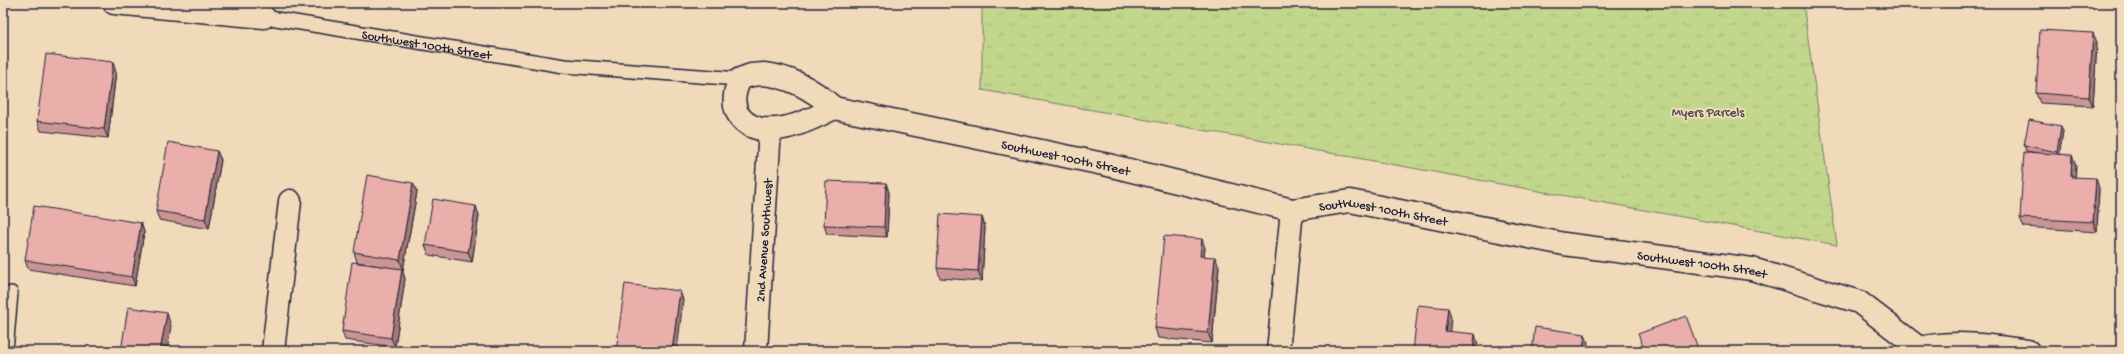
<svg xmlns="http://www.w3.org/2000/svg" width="2124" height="354" font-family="'Gochi Hand',sans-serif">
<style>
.park{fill:url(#park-tufts);stroke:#727c64}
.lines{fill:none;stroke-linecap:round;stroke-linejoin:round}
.service-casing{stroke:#22223b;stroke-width:16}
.minor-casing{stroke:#22223b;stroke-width:25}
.service{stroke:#f1daba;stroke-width:13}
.minor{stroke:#f1daba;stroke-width:22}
.wall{fill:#c99693;stroke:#22223b}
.shaded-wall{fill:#a47a78;stroke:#22223b}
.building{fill:#eaafab;stroke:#22223b}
.labels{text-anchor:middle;stroke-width:4;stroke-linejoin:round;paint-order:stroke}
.street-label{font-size:13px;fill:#22223b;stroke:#f1daba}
.park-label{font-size:13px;fill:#42464b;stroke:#f1daba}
</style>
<defs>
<pattern id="park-tufts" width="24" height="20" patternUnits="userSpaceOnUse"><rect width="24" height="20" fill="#c3d78c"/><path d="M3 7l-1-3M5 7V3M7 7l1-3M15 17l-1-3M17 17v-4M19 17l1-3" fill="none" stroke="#a7b87a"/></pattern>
</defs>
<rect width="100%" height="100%" fill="#f1daba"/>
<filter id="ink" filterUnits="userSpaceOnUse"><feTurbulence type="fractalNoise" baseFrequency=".025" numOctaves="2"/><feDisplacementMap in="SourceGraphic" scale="8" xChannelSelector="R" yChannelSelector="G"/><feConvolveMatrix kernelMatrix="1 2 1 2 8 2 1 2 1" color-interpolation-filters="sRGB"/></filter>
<g filter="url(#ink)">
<polygon class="park" points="982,3 1803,3 1837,245 982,90"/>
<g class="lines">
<g class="service-casing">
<g id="service">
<path id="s1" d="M 264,17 L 564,66 L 740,79"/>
<polyline points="6,351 11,293"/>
</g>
</g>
<g class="minor-casing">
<g id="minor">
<polyline points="114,3 264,17"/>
<path d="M 764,74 C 792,77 814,90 834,108 C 809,121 762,144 740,117 C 731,105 734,92 740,79 L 751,75 Z"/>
<path id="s2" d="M 834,108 L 1108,165 L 1292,210 L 1350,201 L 1564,244 L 1752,269 L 1859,302 L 1919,348"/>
<polyline points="273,351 290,201"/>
<path id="s3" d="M 756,351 L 770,129"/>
<polyline points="1278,351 1292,210"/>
<path d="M 1908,351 C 1946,339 1989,345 2028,351"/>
</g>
</g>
<use href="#service" class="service"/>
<use href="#minor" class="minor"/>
</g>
<g class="wall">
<polygon points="2097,42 2093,106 2040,103 2036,93"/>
<polygon points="116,72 108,138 41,131 37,121"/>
<polygon points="2063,131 2059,154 2076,165 2075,177 2099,188 2097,232 2024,227 2020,218 2038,153 2026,151 2024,145"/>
<polygon points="217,151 221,160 209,229 159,220 156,211"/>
<polygon points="413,183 417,192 403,270 357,262 354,252"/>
<polygon points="886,183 889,193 887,237 827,234 824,225"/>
<polygon points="479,215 472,262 429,255 425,245"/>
<polygon points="982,217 985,227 982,281 940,278 937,268"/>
<polygon points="141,223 144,232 135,286 28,269 25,260"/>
<polygon points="1205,248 1204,256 1219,266 1212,343 1158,338 1155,328"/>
<polygon points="402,269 405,279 395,347 345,340 342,331"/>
</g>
<g class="shaded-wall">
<polygon points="2093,33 2097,42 2093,106 2089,97"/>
<polygon points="113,62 116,72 108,138 104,129"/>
<polygon points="2061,126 2063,131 2059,157 2057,152"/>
<polygon points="217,151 221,160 209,229 205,219"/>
<polygon points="2072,155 2076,165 2075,187 2071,177"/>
<polygon points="2096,178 2099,188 2097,232 2093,222"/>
<polygon points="413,183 417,192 403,270 400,260"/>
<polygon points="886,183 889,193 887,237 884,227"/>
<polygon points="476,206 479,215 472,262 468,252"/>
<polygon points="982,217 985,227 982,281 978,271"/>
<polygon points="141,223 144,232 135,286 132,277"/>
<polygon points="1202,239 1205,248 1203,265 1200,256"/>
<polygon points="1215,257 1219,266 1212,343 1208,333"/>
<polygon points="402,269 405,279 395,347 391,338"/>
<polygon points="680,291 683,300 677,351 672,351"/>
<polygon points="1448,308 1451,317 1449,340 1445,331"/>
<polygon points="167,313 171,326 167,351 160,351"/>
<polygon points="1475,334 1478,344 1478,351 1473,351"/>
<polygon points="1585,334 1588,343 1587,351 1583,351"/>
</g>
<g class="building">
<polygon points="2040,30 2093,33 2089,97 2036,93"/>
<polygon points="46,54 113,62 104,129 37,121"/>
<polygon points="2029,120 2061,126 2057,152 2024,145"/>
<polygon points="168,142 217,151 205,219 156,211"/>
<polygon points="2024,152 2072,155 2071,177 2096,178 2093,222 2020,218"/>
<polygon points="367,175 413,183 400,260 354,252"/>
<polygon points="826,181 886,183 884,227 824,225"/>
<polygon points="433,199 476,206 468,252 425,245"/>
<polygon points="34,206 141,223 132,277 25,260"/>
<polygon points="940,214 982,217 978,271 937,268"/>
<polygon points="1164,236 1202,239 1200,256 1215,257 1208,333 1155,328"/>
<polygon points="352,262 402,269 391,338 342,331"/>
<polygon points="625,284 680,291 672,351 616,351"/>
<polygon points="1418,305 1448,308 1445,331 1475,334 1473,351 1413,351"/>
<polygon points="128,307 167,313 160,351 121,351"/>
<polygon points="1686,316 1699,351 1645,351 1638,334"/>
<polygon points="1535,327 1585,334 1583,351 1532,351"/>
</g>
</g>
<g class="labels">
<g class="street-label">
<text dy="5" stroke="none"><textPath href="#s1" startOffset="165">Southwest 100th Street</textPath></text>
<text dy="5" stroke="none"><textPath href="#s2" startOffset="237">Southwest 100th Street</textPath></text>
<text dy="5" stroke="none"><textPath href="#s2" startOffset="562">Southwest 100th Street</textPath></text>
<text dy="5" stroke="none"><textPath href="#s3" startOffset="111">2nd Avenue Southwest</textPath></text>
<text dy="5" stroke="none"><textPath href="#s2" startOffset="886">Southwest 100th Street</textPath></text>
</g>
<g class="park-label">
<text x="1708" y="116">Myers Parcels</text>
</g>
</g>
<rect width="2124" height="354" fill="none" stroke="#f1daba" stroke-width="16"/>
<rect x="8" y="8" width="2108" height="338" fill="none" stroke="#22223b" stroke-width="1.5" filter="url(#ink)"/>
</svg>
